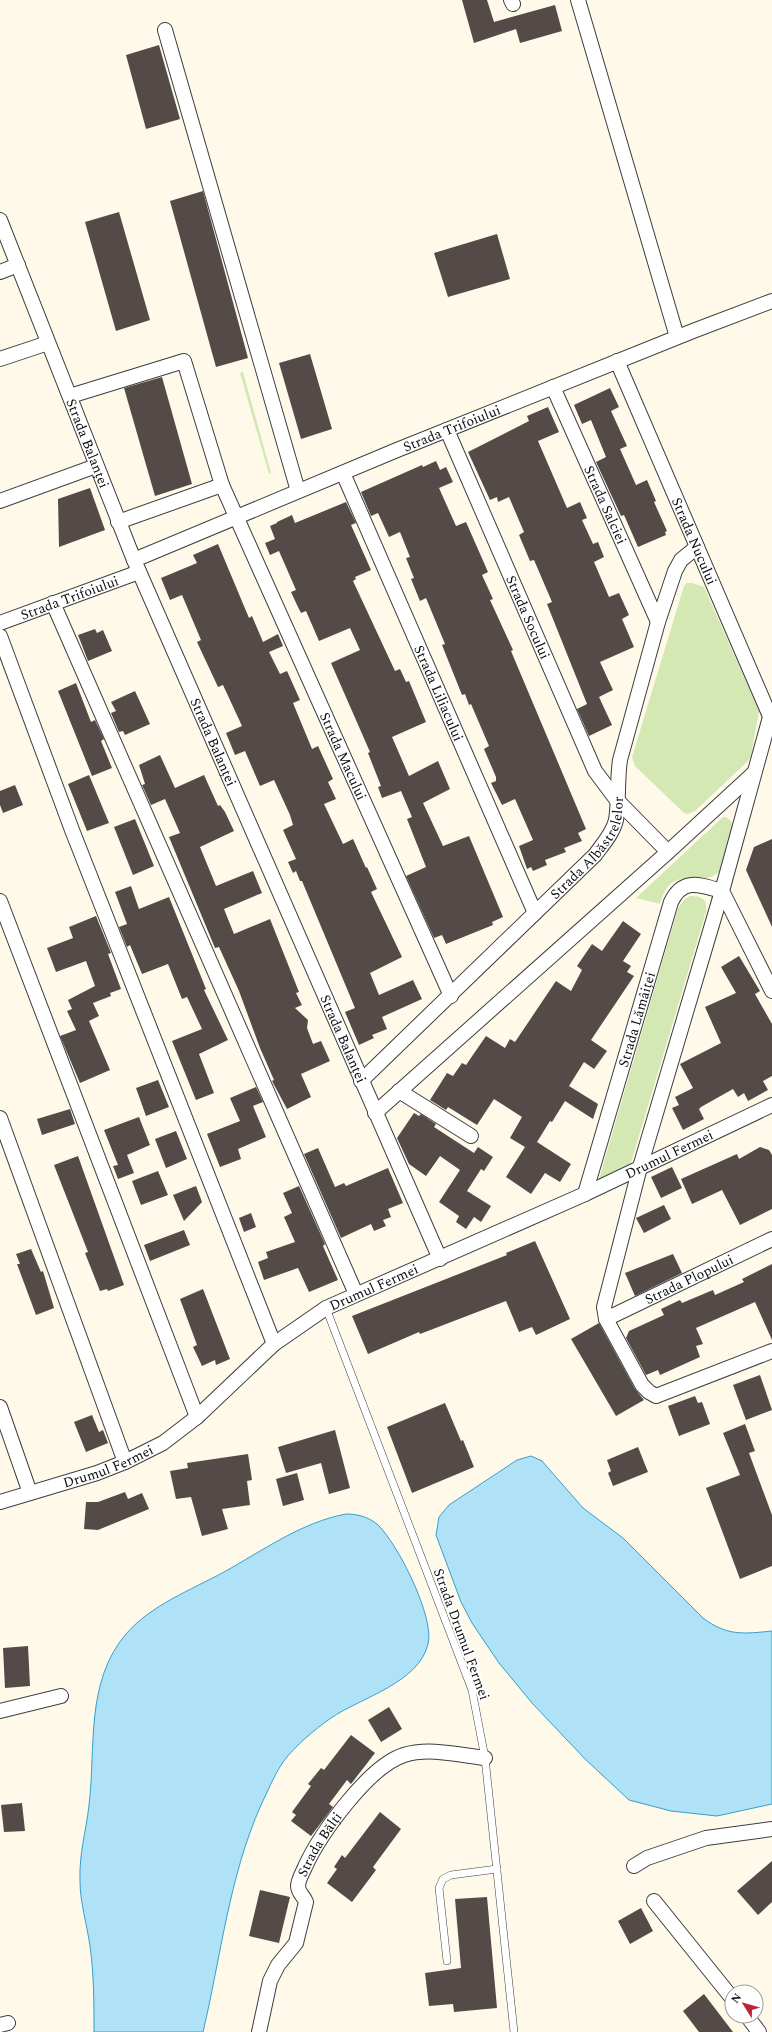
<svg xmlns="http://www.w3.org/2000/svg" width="772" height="2032" font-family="Spectral,serif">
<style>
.green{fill:#d4e8b4}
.water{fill:#afe2f6;stroke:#369fcd}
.building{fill:#544b48}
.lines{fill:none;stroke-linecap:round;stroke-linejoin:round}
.service-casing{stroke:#3e3e3e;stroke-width:8}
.minor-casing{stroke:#3e3e3e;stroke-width:16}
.service{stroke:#fff;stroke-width:7}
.minor{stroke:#fff;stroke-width:14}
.labels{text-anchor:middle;stroke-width:4;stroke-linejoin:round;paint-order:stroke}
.street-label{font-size:14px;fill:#0b0b0b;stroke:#fff}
</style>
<rect width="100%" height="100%" fill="#fff9ea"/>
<g class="green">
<polygon points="243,372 271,473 269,474 240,373"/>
<polygon points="687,583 692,583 704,587 759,711 751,756 748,761 695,811 688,814 684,813 635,766 632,757 684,586"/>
<path d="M 723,817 L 726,817 L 731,821 L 733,825 L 719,872 C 698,890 672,861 660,904 L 636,898 Z"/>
<path d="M 690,896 C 702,895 708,900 706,912 L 630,1166 L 599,1179 L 678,908 L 685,899 Z"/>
</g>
<g class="water">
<path d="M 531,1456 L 542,1461 L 583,1508 L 623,1538 L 703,1618 C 727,1636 743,1634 772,1631 L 772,1804 L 717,1816 L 671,1811 L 629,1800 L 585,1759 L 532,1703 L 499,1663 L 472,1623 L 461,1602 L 436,1535 L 439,1517 L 449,1505 L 517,1460 Z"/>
<path d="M 346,1514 C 358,1514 369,1517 378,1525 C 398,1544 435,1618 428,1644 C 419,1683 360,1698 331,1718 C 314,1730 296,1745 283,1762 C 274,1775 268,1791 261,1805 C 229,1877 221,1956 203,2032 L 94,2032 C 94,2003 94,1975 90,1946 C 87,1925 80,1902 80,1881 C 79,1853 86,1832 89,1805 C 96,1748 85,1682 126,1634 C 151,1605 191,1590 224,1572 C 262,1551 302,1522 346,1514 Z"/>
</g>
<g class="building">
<polygon points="462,0 487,0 494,22 555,5 562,31 520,43 516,29 474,43"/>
<polygon points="159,45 180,119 146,129 126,55"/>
<polygon points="203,191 248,358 216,367 170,201"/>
<polygon points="119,212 150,320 116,331 85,222"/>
<polygon points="497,234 510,279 448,297 434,253"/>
<polygon points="310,354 332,429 301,439 279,363"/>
<polygon points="162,377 192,484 155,496 124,388"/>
<polygon points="610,388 619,407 611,411 627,446 620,449 636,485 647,480 656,501 654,502 667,531 665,532 666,535 638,547 624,515 621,516 596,462 606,457 591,420 582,424 574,405"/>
<polygon points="548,407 559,432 538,441 567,508 580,502 587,518 582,520 593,544 598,542 604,557 594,562 609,597 619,593 629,615 622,619 634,647 600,662 613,690 599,697 612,725 589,736 577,709 587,704 547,604 552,602 534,560 530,561 519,535 524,532 509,497 498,502 497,497 490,500 468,452 529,421 527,416"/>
<polygon points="436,461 440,470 446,467 453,482 439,488 456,526 466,522 488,572 482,575 493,599 490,600 513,650 511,651 586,829 578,833 582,841 564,848 566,852 545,860 547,865 533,871 531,867 527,869 519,846 533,840 515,799 502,805 491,783 496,781 496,777 484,749 489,746 471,704 469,705 465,694 462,695 442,645 445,644 426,598 420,601 411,579 414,578 406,558 410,557 400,532 389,537 378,513 371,516 361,492 422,465 423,467"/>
<polygon points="90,488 105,530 59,547 58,499"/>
<polygon points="346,502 356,523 351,525 371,570 355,577 356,579 353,581 395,671 400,669 406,682 409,681 426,722 392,737 409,776 438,761 450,789 423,803 443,846 469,836 503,917 492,922 493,925 446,944 442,935 434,938 406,876 426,867 407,819 412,817 401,791 382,798 378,787 381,786 368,753 370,752 331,663 360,650 350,628 319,641 306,611 301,613 297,605 291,592 296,590 279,551 270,555 265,543 275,539 270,526 277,523 277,522 292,515 295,523"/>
<polygon points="218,544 249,618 252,616 263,642 278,634 283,646 269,652 280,674 287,671 300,700 293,703 312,749 318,746 333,779 328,782 336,799 324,804 343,844 353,839 366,868 367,867 377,889 371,892 402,957 370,973 379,995 413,980 422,999 382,1017 387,1029 372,1035 374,1038 359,1045 345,1012 355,1008 302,881 300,881 296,871 293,873 288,862 296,859 283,830 293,825 290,815 274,780 260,786 245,751 235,755 226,733 242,726 223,685 218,687 197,642 201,640 182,595 170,600 161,578 197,563 193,555"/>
<polygon points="95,629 97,633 103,630 112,651 88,661 78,635"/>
<polygon points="76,683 91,722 95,720 104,739 101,741 112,768 92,776 58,691"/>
<polygon points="135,691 150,724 125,735 123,731 119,732 111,713 116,711 111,702"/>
<polygon points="160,755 175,788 204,775 218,806 220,805 225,812 234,831 200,847 216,886 253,871 262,893 224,909 234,934 270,919 299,992 296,993 302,1005 295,1008 308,1020 307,1028 313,1044 321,1041 330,1061 301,1074 311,1097 287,1109 272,1081 274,1080 260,1048 239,991 219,947 215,948 169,837 180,833 165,799 151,805 142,785 145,784 139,765"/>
<polygon points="89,775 109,823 87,831 68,784"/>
<polygon points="15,785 23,805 3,813 0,805 0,791"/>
<polygon points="135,819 154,866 133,875 114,827"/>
<polygon points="772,839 772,927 746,870 754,847"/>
<polygon points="131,886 139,909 169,897 206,989 204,990 228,1040 199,1054 214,1093 196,1100 172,1041 202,1029 187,997 182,999 168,964 142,974 130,945 127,947 119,927 127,924 115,892"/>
<polygon points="96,916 111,953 108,954 121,989 110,993 111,996 93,1003 99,1016 89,1021 110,1070 80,1083 60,1036 76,1030 67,1011 72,1009 68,1000 95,986 86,961 56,972 47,948 73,938 69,927"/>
<polygon points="623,921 641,934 623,961 631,966 627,972 634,976 591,1040 607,1051 594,1069 584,1062 569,1086 598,1104 593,1119 565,1101 552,1122 550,1121 537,1142 571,1164 560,1182 545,1173 531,1194 506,1177 525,1147 510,1138 522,1117 494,1099 477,1125 448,1107 446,1110 430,1100 447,1073 453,1076 462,1063 466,1065 486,1036 505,1048 510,1039 515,1042 556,981 571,991 582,970 577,966 592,944 602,951"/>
<polygon points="739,956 760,991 755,994 772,1024 772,1076 763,1081 768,1090 748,1101 744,1093 738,1097 733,1089 701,1107 699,1109 704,1119 683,1130 672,1108 679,1105 675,1097 693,1088 680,1064 721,1043 705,1007 736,993 721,967"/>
<polygon points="158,1080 169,1107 146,1116 136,1088"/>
<polygon points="256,1087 263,1102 253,1106 266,1137 238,1149 241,1159 220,1167 207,1134 240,1121 230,1098"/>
<polygon points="70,1109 75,1124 42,1135 37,1119"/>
<polygon points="414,1113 419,1116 421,1114 436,1124 434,1127 474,1153 478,1147 493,1157 484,1171 481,1169 467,1191 491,1206 481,1222 474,1217 466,1229 456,1222 459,1216 439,1202 460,1170 440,1156 426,1176 409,1164 397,1138"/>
<polygon points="139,1117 150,1145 127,1155 134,1173 118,1179 113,1166 118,1165 104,1130"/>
<polygon points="176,1131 187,1159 166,1168 155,1139"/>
<polygon points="760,1147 769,1150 772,1155 772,1209 740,1225 722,1190 692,1204 681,1179 737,1154 739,1159"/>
<polygon points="318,1148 335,1187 344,1183 346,1186 388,1168 403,1203 388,1209 391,1217 383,1220 386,1226 374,1231 371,1224 341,1238 304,1154"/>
<polygon points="78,1156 124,1285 108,1291 107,1289 100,1291 85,1253 88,1252 54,1165"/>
<polygon points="672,1167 682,1188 661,1198 651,1177"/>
<polygon points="158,1171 168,1195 141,1205 132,1181"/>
<polygon points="196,1186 202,1202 184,1221 173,1195"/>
<polygon points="299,1186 325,1244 323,1246 338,1280 309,1292 298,1268 264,1280 258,1262 268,1258 266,1252 295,1242 284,1217 292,1213 283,1193"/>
<polygon points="664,1205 671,1219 644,1233 636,1218"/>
<polygon points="251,1213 256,1227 244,1232 239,1218"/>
<polygon points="184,1230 190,1245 150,1261 144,1245"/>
<polygon points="535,1241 570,1319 536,1335 532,1327 519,1332 506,1301 420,1334 419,1332 368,1354 352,1316 507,1255 506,1253"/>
<polygon points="31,1249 41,1272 43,1271 54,1308 36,1315 17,1264 20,1264 16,1254"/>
<polygon points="673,1254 682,1273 635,1296 625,1273"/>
<polygon points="772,1264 772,1340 755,1302 696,1328 703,1344 696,1346 700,1357 660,1375 658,1370 646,1375 626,1338 629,1331 664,1315 661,1309 680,1300 682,1303 713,1290 715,1295 744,1282 742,1279"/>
<polygon points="203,1289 230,1359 216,1365 215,1360 202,1366 193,1347 197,1345 180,1299"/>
<polygon points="599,1323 635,1389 644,1400 616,1416 571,1339"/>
<polygon points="760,1375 772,1410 746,1420 733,1385"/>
<polygon points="695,1396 698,1403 702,1402 710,1424 679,1436 668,1406"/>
<polygon points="445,1403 461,1441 463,1440 474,1467 412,1493 387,1427"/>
<polygon points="92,1415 99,1432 103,1430 108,1443 86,1452 74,1422"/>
<polygon points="745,1424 755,1451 749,1453 772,1515 772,1566 740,1579 706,1488 740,1475 723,1433"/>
<polygon points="335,1430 350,1488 329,1494 321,1463 286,1473 278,1447"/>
<polygon points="638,1447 648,1472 613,1486 608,1473 611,1471 607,1460"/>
<polygon points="248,1454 252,1480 247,1481 250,1505 222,1509 228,1529 202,1536 191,1497 176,1499 170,1471 188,1468 187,1463"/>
<polygon points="297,1473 304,1500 283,1506 276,1479"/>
<polygon points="125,1492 128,1499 142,1493 149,1509 98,1530 84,1529 86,1502 98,1502"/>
<polygon points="28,1646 30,1686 5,1688 3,1648"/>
<polygon points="389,1707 402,1729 381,1742 368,1720"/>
<polygon points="351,1735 375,1753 351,1784 347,1780 329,1804 333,1807 311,1836 291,1821 296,1815 292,1812 311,1786 308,1784 321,1768 324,1770"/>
<polygon points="22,1803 25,1831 4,1832 1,1805"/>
<polygon points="380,1812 401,1829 373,1867 376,1870 352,1902 327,1883 337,1869 334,1867 342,1855 345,1858"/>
<polygon points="772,1861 772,1902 758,1915 737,1891"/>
<polygon points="260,1890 290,1897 279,1943 249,1936"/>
<polygon points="487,1897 497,2008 454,2012 453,2004 429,2006 425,1973 461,1968 455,1899"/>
<polygon points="641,1908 653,1931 630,1944 618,1921"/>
<polygon points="704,1994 733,2032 699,2032 683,2011"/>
</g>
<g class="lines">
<g class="service-casing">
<g id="service">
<polyline points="326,1308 472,1690 485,1758 514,2032"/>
<polyline points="447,1961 439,1888 443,1879 451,1875 497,1869"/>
</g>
</g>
<g class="minor-casing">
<g id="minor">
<polyline points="511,0 513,4"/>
<polyline points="578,0 677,337"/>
<polyline points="165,30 298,491"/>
<path id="s1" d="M 0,220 L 134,560 L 440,1259"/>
<polyline points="0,272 18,265"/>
<polyline points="0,359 48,343"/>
<path id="s2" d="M 617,361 L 772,721"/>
<path id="s3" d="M 553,387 L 658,622"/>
<path id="s4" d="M 70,396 L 184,361 L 222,485 L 451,996"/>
<path id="s5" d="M 447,430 L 595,771 L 616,799 L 668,852"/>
<path id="s6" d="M 343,473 L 535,913"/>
<polyline points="0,501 96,466"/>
<polyline points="118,522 222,485"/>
<path id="s7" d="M 134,560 L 397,450 L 693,331 L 772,301"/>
<polyline points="53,603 356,1294"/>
<path id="s8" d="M 0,623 L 139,572"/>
<polyline points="0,636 72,830 274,1344"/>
<polyline points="770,717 722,891 640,1167 604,1307 606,1319 642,1385 649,1392 656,1396 772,1351"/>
<polyline points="0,901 197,1417"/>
<path id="s9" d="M 361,1081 L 595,855 C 603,844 613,833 616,820 C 619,803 617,779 620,760 L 658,622 L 675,571 L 681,560 L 697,547"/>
<polyline points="399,1091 471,1136"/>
<polyline points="375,1113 668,852 754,773"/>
<polyline points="0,1118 125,1462"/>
<path id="s10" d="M 585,1194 L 671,902 C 683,877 700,885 722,891 L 772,991"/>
<path id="s11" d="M 606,1319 L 772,1239"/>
<polyline points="0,1407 30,1493"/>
<path id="s12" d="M 0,1502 L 97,1473 L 125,1462 L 163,1443 L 197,1417 L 274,1344 L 326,1308 L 585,1194 L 772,1105"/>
<polyline points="0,1711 61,1696"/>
<polyline points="634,1866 647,1858 706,1838 772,1829"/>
<polyline points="654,1901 732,1998"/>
<polyline points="747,2016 759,2032"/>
<polyline points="0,2025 8,2023"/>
<path id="s13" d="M 259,2032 L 270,1981 L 278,1965 L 296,1943 L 306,1902 C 304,1896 298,1893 298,1886 C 298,1880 303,1872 305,1867 C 320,1834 369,1766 404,1755 C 429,1747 459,1755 485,1758"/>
</g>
</g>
<use href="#service" class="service"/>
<use href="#minor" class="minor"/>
</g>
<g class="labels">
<g class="street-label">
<text dy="5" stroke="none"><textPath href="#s7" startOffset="344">Strada Trifoiului</textPath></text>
<text dy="5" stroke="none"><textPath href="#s1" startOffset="240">Strada Balanței</textPath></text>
<text dy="5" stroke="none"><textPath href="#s3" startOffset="129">Strada Salciei</textPath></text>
<text dy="5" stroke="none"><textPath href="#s2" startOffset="196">Strada Nucului</textPath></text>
<text dy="5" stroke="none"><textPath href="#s8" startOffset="74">Strada Trifoiului</textPath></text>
<text dy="5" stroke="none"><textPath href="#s5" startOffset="204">Strada Socului</textPath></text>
<text dy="5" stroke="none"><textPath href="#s6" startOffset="240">Strada Liliacului</textPath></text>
<text dy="5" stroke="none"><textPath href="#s1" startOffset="564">Strada Balanței</textPath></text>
<text dy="5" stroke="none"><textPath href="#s4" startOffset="546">Strada Macului</textPath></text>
<text dy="5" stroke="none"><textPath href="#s9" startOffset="328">Strada Albăstrelelor</textPath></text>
<text dy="5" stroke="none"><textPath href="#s10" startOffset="182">Strada Lămâiței</textPath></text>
<text dy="5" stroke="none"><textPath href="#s1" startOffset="888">Strada Balanței</textPath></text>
<text dy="5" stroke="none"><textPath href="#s12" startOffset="762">Drumul Fermei</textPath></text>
<text dy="5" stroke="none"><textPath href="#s11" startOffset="92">Strada Plopului</textPath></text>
<text dy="5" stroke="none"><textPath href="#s12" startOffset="438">Drumul Fermei</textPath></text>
<text dy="5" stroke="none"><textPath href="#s12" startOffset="114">Drumul Fermei</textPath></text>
<text transform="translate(462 1634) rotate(70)" y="5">Strada Drumul Fermei</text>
<text dy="5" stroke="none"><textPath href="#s13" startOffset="206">Strada Bălți</textPath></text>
</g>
</g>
<g transform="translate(744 2004) rotate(307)"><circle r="19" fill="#ffffff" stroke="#9d9d9d"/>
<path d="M0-3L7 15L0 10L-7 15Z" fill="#bb2439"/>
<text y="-6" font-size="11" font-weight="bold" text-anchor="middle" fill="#0b0b0b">N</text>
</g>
</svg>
